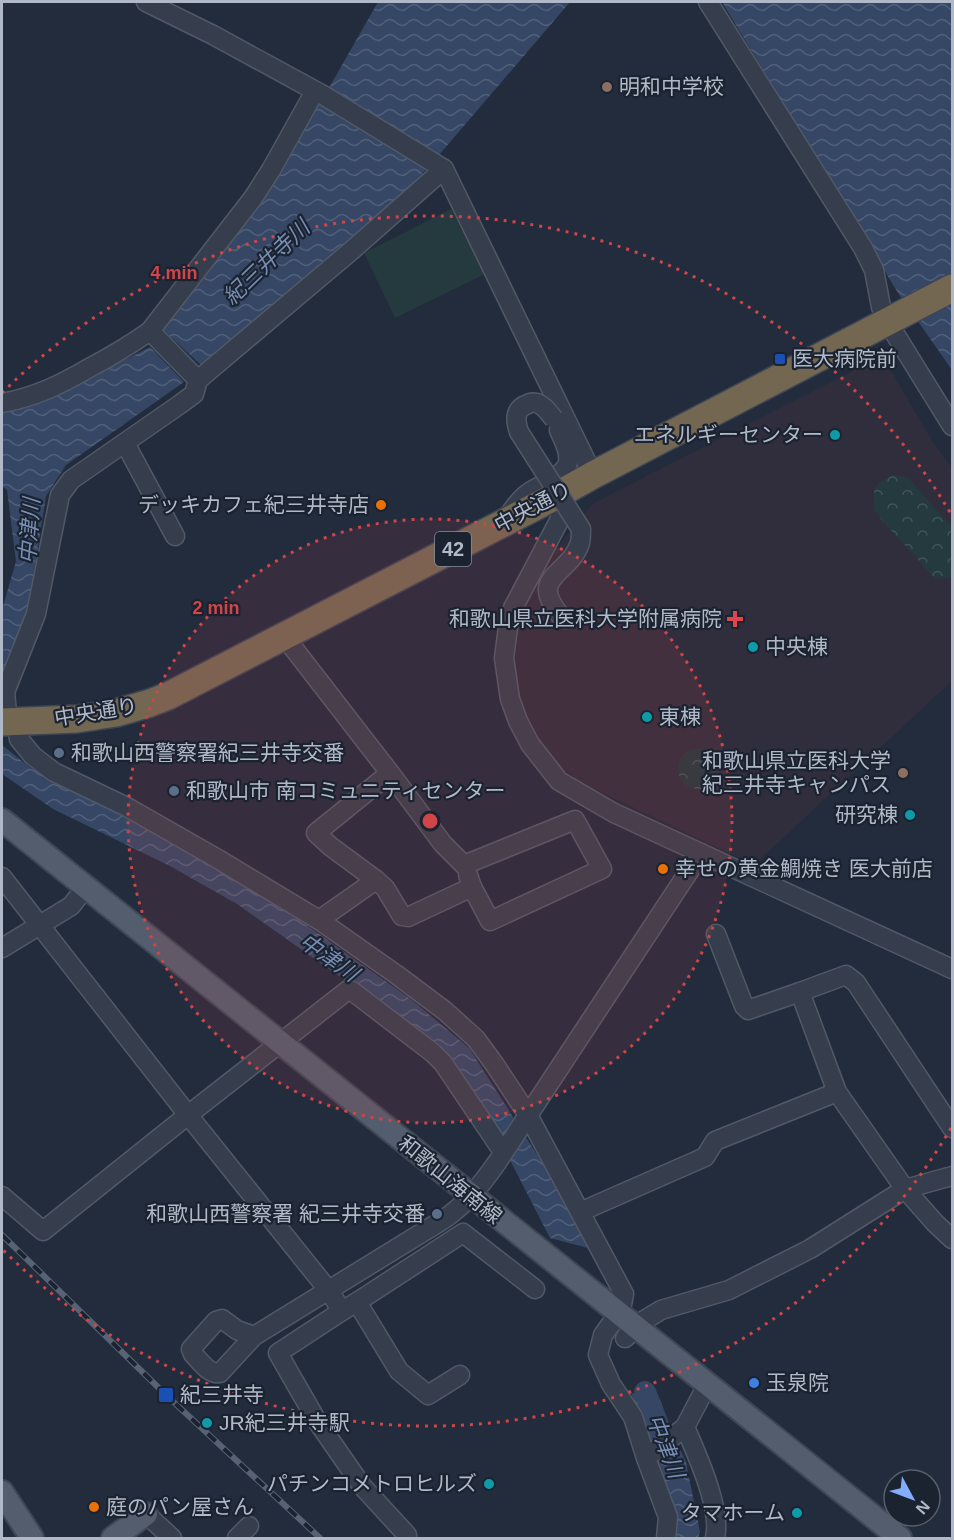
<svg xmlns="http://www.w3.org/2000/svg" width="954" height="1540" font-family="Helvetica,'Noto Sans JP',sans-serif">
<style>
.medical{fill:#302e3d}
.grass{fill:#243a3e}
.forest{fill:url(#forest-crowns)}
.water{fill:url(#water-waves)}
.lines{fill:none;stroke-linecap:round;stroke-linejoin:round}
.river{stroke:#354765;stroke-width:22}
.minor-casing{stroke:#515967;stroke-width:21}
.major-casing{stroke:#3f4755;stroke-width:26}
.highway-casing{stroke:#3e4654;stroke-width:30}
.minor{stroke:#363e4d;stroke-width:18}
.major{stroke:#535d6d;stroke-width:22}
.highway{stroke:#736752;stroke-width:27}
.rail-casing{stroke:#576274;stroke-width:6}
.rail{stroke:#1b2331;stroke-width:4;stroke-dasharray:11;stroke-linecap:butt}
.minor-bridge-casing{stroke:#515967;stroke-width:21;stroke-linecap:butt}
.minor-bridge{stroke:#363e4d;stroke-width:18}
.ring{fill:none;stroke:#cf4548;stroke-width:3;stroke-dasharray:3 6}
.education-dot{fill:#8d6e63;stroke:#1b2331;stroke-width:2}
.transit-dot{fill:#1a4fb4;stroke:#1b2331;stroke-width:2}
.culture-dot{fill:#0f9aa8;stroke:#1b2331;stroke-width:2}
.food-dot{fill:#e8710a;stroke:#1b2331;stroke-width:2}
.health-dot{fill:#e0444e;stroke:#1b2331;stroke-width:2}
.service-dot{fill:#5c6f8a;stroke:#1b2331;stroke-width:2}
.shop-dot{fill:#3f7fe0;stroke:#1b2331;stroke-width:2}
.labels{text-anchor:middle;stroke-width:4.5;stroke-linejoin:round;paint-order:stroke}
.shield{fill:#1b2331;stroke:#848c9b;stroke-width:1.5}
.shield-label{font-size:20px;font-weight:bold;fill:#b1b9c8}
.poi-label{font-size:21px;fill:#b1b9c8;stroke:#1b2331;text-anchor:start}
.street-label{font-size:21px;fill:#b1b9c8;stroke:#1b2331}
.water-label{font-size:22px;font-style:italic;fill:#778eb2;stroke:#1b2331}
.centre{fill:#cf4548;stroke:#1b2331;stroke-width:3}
.ring-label{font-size:18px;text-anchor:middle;font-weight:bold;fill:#cf4548;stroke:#1b2331;stroke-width:4.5;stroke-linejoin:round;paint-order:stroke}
</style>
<defs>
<pattern id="forest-crowns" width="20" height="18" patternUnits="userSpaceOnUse" patternTransform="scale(1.5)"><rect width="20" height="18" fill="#243a3e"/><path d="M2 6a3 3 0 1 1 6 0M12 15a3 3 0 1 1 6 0" fill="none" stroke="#415458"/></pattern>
<pattern id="water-waves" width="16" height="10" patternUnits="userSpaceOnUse" patternTransform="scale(1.5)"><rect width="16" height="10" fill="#354765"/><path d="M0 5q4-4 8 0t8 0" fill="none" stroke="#505f7a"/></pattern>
</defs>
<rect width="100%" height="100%" fill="#222c3d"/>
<polygon class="medical" points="876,359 887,364 932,441 952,468 952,681 754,865 580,782 552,761 529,731 513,689 513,636 524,601 546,561 592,504"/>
<polygon class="grass" points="451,209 485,274 395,318 364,253"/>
<g class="forest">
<polygon points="892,475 907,477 952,527 952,577 936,579 933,576 884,523 874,509 874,490 879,483"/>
<circle cx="698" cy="769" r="20"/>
</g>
<g class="water">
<polygon points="378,2 570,2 439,155 393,206 365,228 201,365 161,328 287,156 330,86"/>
<polygon points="722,2 952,2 952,370 898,293"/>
<polygon points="150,347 184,382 66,465 46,496 29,605 2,682 2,610 16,561 7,490 2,486 2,412 44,401"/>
<polygon points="2,741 2,745 32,769 101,804 250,885 412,1000 469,1048 550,1175 588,1248 550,1238 495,1131 373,1000 237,904 170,866 53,809 2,774"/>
<polygon points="631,1393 660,1399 670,1428 686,1462 700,1532 698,1538 670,1538 637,1410"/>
</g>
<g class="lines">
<polyline class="river" points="645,1392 658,1425"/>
<g class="minor-casing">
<g id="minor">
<polyline points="146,2 213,35 323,95 444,169 593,475"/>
<polyline points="708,2 863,248 874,270 881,307 887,321 952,426"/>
<polyline points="150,331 198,380"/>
<path d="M 2,403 C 35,397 60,385 89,368 C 110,357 130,345 150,331 L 253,198 L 271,170 L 315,91"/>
<polyline points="125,443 175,536"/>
<polyline points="552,498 559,511 560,519 513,608 508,627 504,658 510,699 518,721 530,744 559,781 614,813 952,969"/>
<path d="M 508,516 C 514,508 519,500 527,494 C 538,485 565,477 568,462 C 570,450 563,440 559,430"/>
<polyline points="284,636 390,773 316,833 330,846 376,880 319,920"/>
<polyline points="8,722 5,692 36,614 60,495 71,480 179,405 194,394 198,380 351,251 444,169"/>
<polyline points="16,722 19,739 33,756 54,772 127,807 218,859 319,920 397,975 445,1011 476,1039 495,1065 528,1115 624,1294 621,1310 603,1335 598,1355 611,1384 633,1417 646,1458 668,1517 666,1538"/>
<polyline points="390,773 443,844 464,865 575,820 602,869 490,921 472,887"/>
<polyline points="2,877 188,1115 329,1291 342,1311 357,1302 399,1371 428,1395 460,1375"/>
<polyline points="376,880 385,888 402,916 408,917 472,887 468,875"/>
<polyline points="716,934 744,1006 748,1010 800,992 837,1092 905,1189 935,1223 952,1239"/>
<polyline points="2,948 71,906 86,887"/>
<polyline points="800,992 846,975 856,983 952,1128"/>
<polyline points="2,1196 43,1231 188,1115 348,990 352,991 433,1053 443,1063 503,1152"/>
<polyline points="580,1212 705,1157 715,1141 837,1092"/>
<polyline points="357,1302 463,1233 535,1289"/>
<polyline points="342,1311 278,1353 317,1421 362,1486 407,1535"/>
<path d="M 254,1336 L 237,1330 L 222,1319 L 216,1321 L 191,1349 L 193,1354 C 200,1361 209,1375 220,1373 L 254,1336 L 441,1221 C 465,1206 482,1184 498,1161 L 701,853"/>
<polyline points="625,1338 643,1321 661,1310 729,1290 810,1249 905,1189 952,1176"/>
<path d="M 707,1385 L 685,1427 C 697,1455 722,1509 715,1538"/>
<polyline points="646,1458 685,1427"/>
<polyline points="146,1514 172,1538"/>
<polyline points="237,1538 249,1526"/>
</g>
</g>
<g class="major-casing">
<g id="major">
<polyline points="2,820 900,1538"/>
<polyline points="2,1492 32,1538"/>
<polyline points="113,1538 146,1514"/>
</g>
</g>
<g class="highway-casing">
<polyline id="highway" points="2,722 77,719 116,713 150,703 168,696 552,498 593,475 952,288"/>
</g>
<use href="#minor" class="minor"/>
<use href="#major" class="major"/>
<use href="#highway" class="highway"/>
<g class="rail-casing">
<polyline id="rail" points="2,1235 166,1395 320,1538"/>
</g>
<use href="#rail" class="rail"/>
<g class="minor-bridge-casing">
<path id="minor-bridge" d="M 554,419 C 549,413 545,406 537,403 C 533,402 531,402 528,404 C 514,409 515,420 519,432 L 581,529 C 581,533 581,538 580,543 C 568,578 524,575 565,621"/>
</g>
<use href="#minor-bridge" class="minor-bridge"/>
</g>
<circle cx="430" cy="821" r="302" fill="#cf4548" fill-opacity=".12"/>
<g class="ring">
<circle cx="430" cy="821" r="302"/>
<path d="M951 1128A605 605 0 0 1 2 1249M2 393A605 605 0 0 1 951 514"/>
</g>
<g class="education-dot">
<circle cx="607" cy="87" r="6"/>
<circle cx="903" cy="773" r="6"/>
</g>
<g class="transit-dot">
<rect x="774" y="353" width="12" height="12" rx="3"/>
<rect x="158" y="1387" width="16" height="16" rx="3"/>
</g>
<g class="culture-dot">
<circle cx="835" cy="435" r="6"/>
<circle cx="753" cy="647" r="6"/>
<circle cx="647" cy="717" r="6"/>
<circle cx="910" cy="815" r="6"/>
<circle cx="207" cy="1423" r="6"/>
<circle cx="489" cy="1484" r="6"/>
<circle cx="797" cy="1513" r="6"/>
</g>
<g class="food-dot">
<circle cx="381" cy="505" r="6"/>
<circle cx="663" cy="869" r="6"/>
<circle cx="94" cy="1507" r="6"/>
</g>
<path class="health-dot" d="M732 610h6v6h6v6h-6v6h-6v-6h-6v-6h6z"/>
<g class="service-dot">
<circle cx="59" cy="753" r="6"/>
<circle cx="174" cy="791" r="6"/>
<circle cx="437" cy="1214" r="6"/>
</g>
<circle class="shop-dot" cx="754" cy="1383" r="6"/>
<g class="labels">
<rect class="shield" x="435" y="532" width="36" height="34" rx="4.5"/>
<g class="shield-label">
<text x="453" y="556">42</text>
</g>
<g class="poi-label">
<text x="619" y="94">明和中学校</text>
<text x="792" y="366">医大病院前</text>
<text x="823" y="442" text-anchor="end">エネルギーセンター</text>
<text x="369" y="512" text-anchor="end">デッキカフェ紀三井寺店</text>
<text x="722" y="626" text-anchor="end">和歌山県立医科大学附属病院</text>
<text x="765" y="654">中央棟</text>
<text x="659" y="724">東棟</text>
<text x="71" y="760">和歌山西警察署紀三井寺交番</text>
<text x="891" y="768" text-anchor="end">和歌山県立医科大学<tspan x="891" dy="24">紀三井寺キャンパス</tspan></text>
<text x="186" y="798">和歌山市 南コミュニティセンター</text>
<text x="898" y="822" text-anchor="end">研究棟</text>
<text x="675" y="876">幸せの黄金鯛焼き 医大前店</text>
<text x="425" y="1221" text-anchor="end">和歌山西警察署 紀三井寺交番</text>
<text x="766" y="1390">玉泉院</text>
<text x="180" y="1402">紀三井寺</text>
<text x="219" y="1430">JR紀三井寺駅</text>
<text x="477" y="1491" text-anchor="end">パチンコメトロヒルズ</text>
<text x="106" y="1514">庭のパン屋さん</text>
<text x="785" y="1520" text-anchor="end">タマホーム</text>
</g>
<g class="street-label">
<text transform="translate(533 507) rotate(-28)" y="7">中央通り</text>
<text transform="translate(96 712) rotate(-9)" y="7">中央通り</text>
<text transform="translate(450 1180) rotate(39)" y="7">和歌山海南線</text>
</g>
<g class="water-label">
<text transform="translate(266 262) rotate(-44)" y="8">紀三井寺川</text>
<text transform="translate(29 531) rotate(-86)" y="8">中津川</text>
<text transform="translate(329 957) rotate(35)" y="8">中津川</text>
<text transform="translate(666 1446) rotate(69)" y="8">中津川</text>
</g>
</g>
<circle cx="430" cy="821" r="9" class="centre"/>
<g class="ring-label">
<text x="174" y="279">4 min</text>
<text x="216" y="614">2 min</text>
</g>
<rect width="954" height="1540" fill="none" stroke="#b1b9c8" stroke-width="6"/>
<g transform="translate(912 1498) rotate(131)"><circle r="28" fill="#1b2331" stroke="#575f6d" stroke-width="1.5"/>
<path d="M0-4.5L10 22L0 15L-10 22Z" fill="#82adfc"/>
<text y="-9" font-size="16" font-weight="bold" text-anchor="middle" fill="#b1b9c8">N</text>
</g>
</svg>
